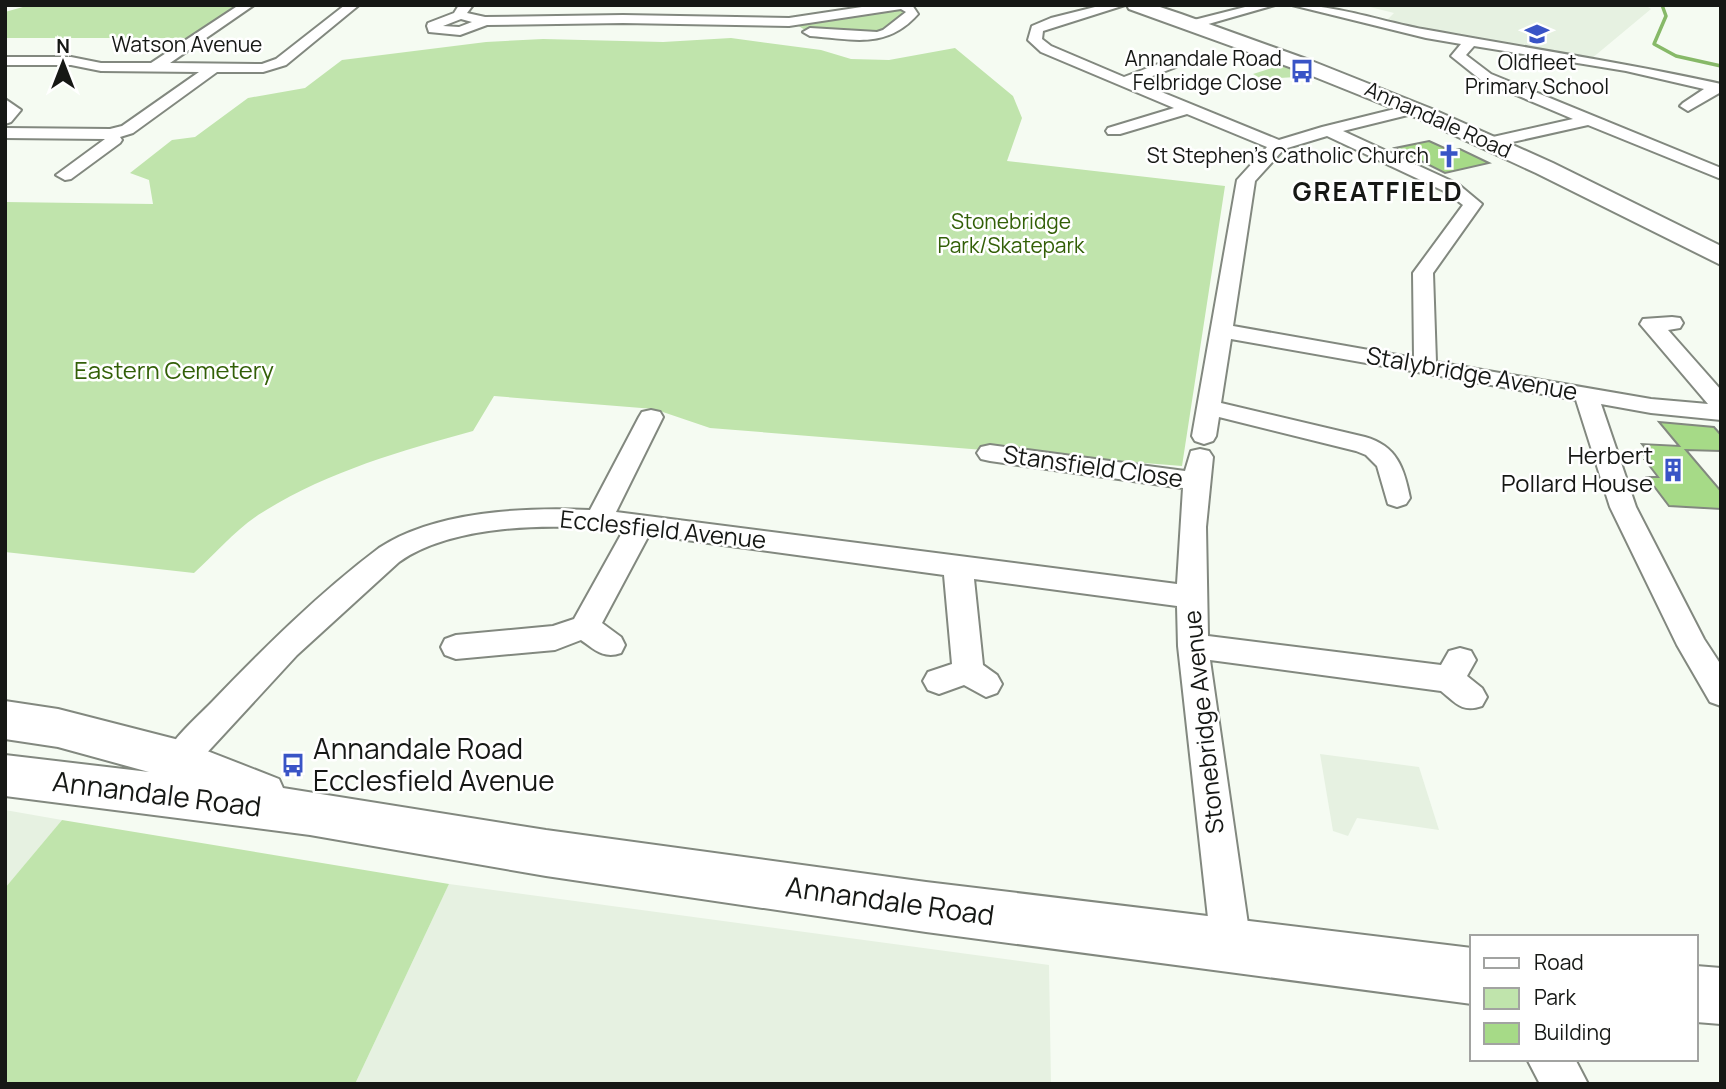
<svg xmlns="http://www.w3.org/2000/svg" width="1726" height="1089" font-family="Manrope,sans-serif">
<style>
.built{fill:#e6f1e1}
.green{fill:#c0e4ac}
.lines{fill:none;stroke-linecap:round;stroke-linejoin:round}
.stream{stroke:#87b968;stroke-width:3.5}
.building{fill:#a6da87;stroke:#82887f;stroke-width:2}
.street-casing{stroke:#82887f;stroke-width:4}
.secondary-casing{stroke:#82887f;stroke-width:4}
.street{fill:#fff;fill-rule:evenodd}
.secondary{fill:#fff;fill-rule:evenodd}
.labels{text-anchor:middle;stroke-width:5;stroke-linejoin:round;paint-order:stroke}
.far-street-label{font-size:21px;fill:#161815;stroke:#fff}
.far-poi-label{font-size:21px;fill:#161815;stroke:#fff;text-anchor:end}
.far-park-label{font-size:21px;fill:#325f07;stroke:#fff}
.park-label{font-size:24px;fill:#325f07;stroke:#fff}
.street-label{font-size:24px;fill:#161815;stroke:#fff}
.poi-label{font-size:24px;fill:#161815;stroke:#fff;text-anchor:end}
.far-district-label{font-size:26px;font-weight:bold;letter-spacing:2px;fill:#161815;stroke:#fff}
.near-poi-label{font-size:28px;fill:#161815;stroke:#fff;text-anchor:start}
.near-street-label{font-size:28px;fill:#161815;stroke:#fff}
</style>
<rect width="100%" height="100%" fill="#f5fbf2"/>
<g class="built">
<polygon points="1362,5 1645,5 1651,9 1591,59 1385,22 1394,13"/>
<polygon points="1320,754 1419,767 1439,830 1357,818 1348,836 1333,831"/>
<polygon points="5,810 62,820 5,888"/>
<polygon points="449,884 1049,965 1051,1084 355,1084"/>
</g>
<g class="green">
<polygon points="30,5 243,5 193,38 5,38 5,12"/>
<polygon points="900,8 909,12 909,15 900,15 880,31 823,28 821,31 805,30 797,25"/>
<path d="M 731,38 L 821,50 L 851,59 L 889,60 L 955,48 L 1013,96 L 1022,118 L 1007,161 L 1225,186 L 1182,466 L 710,428 L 654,409 L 494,396 L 473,431 C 400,451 327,472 263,512 C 238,527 216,553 194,573 L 5,552 L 5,202 L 153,204 L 149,180 L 130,173 L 172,140 L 195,137 L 248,98 L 305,88 L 342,60 L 486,42 L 543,39 L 663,42 Z"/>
<polygon points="1281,65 1286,65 1315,76 1262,79 1253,74"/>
<polygon points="62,820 449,884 355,1084 5,1084 5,888"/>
</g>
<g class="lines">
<polyline class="stream" points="1662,5 1666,16 1654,44 1676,56 1721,66"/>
</g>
<g class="building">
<polygon points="1429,141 1451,151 1460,149 1489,163 1445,173 1395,148"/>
<polygon points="1659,422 1714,427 1721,435 1721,451 1686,450 1721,491 1721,509 1669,506 1647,477 1658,477 1645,460 1649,460 1643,453 1650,454 1642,444 1679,446"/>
</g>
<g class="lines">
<g class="street-casing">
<g id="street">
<polygon points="239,5 254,5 170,63 262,64 276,59 345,5 359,5 286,65 263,72 217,72 133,133 120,137 122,140 120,143 71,179 65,180 56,175 105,139 5,138 5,128 110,129 122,126 199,72 101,71 71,65 5,65 5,57 71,57 101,63 151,63"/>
<path d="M 459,5 L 473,5 L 467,13 L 485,17 L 623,15 L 789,18 L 875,5 L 912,5 L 918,14 C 886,50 853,39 810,36 L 803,32 L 810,28 L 877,32 L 883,30 L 906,12 L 901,9 L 789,26 L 623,23 L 487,25 L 460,35 L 429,32 L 427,26 L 428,23 L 454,13 ZM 461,19 L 472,22 L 459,27 L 443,26 Z"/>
<path d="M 1103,5 L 1125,5 L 1043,31 L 1042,39 L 1051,46 L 1124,77 L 1166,61 L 1176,61 L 1176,67 L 1137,82 L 1279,140 L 1322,127 L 1415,104 L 1420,106 L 1423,109 L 1420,112 L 1343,131 L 1458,184 L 1482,204 L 1433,273 L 1436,362 L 1651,399 L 1708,404 L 1640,324 L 1643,319 L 1672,317 L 1680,318 L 1683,323 L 1680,328 L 1668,330 L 1721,390 L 1721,420 L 1651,413 L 1601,404 L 1636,507 L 1704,639 L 1721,665 L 1721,706 L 1710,702 L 1677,645 L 1610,507 L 1576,400 L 1231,339 L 1221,403 L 1365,437 C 1397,446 1404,468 1410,498 L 1406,504 L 1397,507 L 1388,504 L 1377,466 L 1366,455 L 1356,451 L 1219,417 L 1216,436 L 1213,441 L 1204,444 L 1195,441 L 1192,436 L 1237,180 L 1267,147 L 1187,114 L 1120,134 L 1108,134 L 1106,131 L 1108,128 L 1174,108 L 1041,52 L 1028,40 L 1032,26 L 1051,18 ZM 1327,136 L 1446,192 L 1463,205 L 1413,273 L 1414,358 L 1233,326 L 1255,181 L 1284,149 Z"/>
<polygon points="1253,5 1275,5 1191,29 1185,25 1186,22"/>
<path d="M 1292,5 C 1338,5 1382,22 1428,30 C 1525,48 1623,62 1721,84 L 1721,92 L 1688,111 L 1680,106 L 1683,103 L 1704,89 L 1626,71 L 1474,46 L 1466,55 L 1491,74 L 1721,168 L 1721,179 L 1588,125 L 1490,147 L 1484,145 L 1482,142 L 1484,139 L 1573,119 L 1481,80 L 1451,56 L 1461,44 L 1426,38 Z"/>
<polygon points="5,99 21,110 11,122 5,124"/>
<path d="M 651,410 L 660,412 L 663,417 L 616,512 L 1177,584 L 1183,488 L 990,461 L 981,459 L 977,453 L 981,447 L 990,445 L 1185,471 L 1191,451 L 1200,449 L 1209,451 L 1213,457 L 1206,527 L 1208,636 L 1441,665 L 1449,651 L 1460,648 L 1471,651 L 1476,660 L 1467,676 L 1482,688 L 1487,697 L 1482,706 C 1462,713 1456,703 1441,691 L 1210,660 L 1251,945 L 1245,959 L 1231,964 L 1217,959 L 1211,945 L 1178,646 L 1177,606 L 974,579 L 983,665 L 997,675 L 1002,684 L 997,693 L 986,697 L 964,685 L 939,694 L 928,690 L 923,681 L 928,672 L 952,664 L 944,575 L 649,535 L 602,623 L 621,637 L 625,645 L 621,653 C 604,659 595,650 581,640 L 555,650 L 456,659 L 445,655 L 441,647 L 445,639 L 456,635 L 553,626 L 574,619 L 623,531 C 557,523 455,523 399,562 L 297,655 L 191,770 L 179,775 L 167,770 L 162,760 C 173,738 194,720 211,703 C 264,648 318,594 379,548 C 435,511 525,507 590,510 L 639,417 L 642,412 Z"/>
<polygon points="1527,1059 1575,1059 1588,1084 1540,1084"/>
</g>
</g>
<g class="secondary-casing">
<g id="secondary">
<polygon points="1127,5 1154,5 1181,14 1309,60 1432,109 1553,163 1721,246 1721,265 1536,173 1417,118 1295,69 1129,9"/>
<polygon points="5,701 58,709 179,740 279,779 283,788 546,830 926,882 1472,948 1472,1004 926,932 546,876 310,835 5,796 5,755 149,772 58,747 5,739"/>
<polygon points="1696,966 1721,968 1721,1024 1696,1022"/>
</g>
</g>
<use href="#street" class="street"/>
<use href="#secondary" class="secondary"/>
</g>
<defs>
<g id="school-bare" transform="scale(1.89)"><path d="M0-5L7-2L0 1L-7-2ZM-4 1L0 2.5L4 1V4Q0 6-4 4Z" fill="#3954c6" stroke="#fff" stroke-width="2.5" paint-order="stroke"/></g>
<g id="bus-bare" transform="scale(1.89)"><path d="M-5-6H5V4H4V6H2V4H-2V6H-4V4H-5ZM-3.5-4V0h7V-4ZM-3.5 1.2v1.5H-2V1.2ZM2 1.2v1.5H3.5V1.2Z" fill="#3954c6" stroke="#fff" stroke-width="2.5" paint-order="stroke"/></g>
<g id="church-bare" transform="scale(1.89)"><path d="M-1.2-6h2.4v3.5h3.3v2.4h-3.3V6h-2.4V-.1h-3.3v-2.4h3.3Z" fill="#3954c6" stroke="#fff" stroke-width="2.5" paint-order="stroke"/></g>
<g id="building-bare" transform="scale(1.89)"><path d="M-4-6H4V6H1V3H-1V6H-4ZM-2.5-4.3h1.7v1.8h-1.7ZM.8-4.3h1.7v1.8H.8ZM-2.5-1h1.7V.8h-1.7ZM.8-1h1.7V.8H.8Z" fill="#3954c6" stroke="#fff" stroke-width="2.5" paint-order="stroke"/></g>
</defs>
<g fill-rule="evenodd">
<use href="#school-bare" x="1537" y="34"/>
<use href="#bus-bare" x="1302" y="71"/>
<use href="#church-bare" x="1449" y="156"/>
<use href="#building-bare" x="1673" y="470"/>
<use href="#bus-bare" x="293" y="765"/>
</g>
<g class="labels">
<g class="far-street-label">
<text x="187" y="52">Watson Avenue</text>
<text transform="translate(1438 120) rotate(24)" y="7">Annandale Road</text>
</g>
<g class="far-poi-label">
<text x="1282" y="66">Annandale Road<tspan x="1282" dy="24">Felbridge Close</tspan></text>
<text x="1537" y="70" text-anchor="middle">Oldfleet<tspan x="1537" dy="24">Primary School</tspan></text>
<text x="1429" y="163">St Stephen's Catholic Church</text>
</g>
<g class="far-park-label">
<text x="1011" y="229">Stonebridge<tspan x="1011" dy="24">Park/Skatepark</tspan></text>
</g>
<g class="park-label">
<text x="174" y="379">Eastern Cemetery</text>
</g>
<g class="street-label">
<text transform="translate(1472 374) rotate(10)" y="8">Stalybridge Avenue</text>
<text transform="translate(1093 467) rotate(8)" y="8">Stansfield Close</text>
<text transform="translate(663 530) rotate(6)" y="8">Ecclesfield Avenue</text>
<text transform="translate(1204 722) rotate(-96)" y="8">Stonebridge Avenue</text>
</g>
<g class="poi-label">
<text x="1653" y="464">Herbert<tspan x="1653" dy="28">Pollard House</tspan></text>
</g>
<g class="far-district-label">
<text x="1378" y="201">GREATFIELD</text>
</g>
<g class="near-poi-label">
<text x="313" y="759">Annandale Road<tspan x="313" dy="32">Ecclesfield Avenue</tspan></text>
</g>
<g class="near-street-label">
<text transform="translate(157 794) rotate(7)" y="10">Annandale Road</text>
<text transform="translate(890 901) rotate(8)" y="10">Annandale Road</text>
</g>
</g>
<rect width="1726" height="1089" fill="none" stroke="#161815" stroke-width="14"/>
<rect x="1470" y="935" width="228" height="126" fill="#ffffff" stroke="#a2a3a1" stroke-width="2"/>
<rect x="1484" y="958" width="35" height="10" fill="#ffffff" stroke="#a2a3a1" stroke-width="2"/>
<text x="1534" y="970" font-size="21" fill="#161815">Road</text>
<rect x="1484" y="988" width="35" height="21" fill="#c0e4ac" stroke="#a2a3a1" stroke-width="2"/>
<text x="1534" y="1005" font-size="21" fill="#161815">Park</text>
<rect x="1484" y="1023" width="35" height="21" fill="#a6da87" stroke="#a2a3a1" stroke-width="2"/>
<text x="1534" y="1040" font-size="21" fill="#161815">Building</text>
<g transform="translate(63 63)" stroke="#ffffff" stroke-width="5" paint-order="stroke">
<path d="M0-5L12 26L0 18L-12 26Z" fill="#161815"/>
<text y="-10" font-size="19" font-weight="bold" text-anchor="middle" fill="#161815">N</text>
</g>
</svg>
